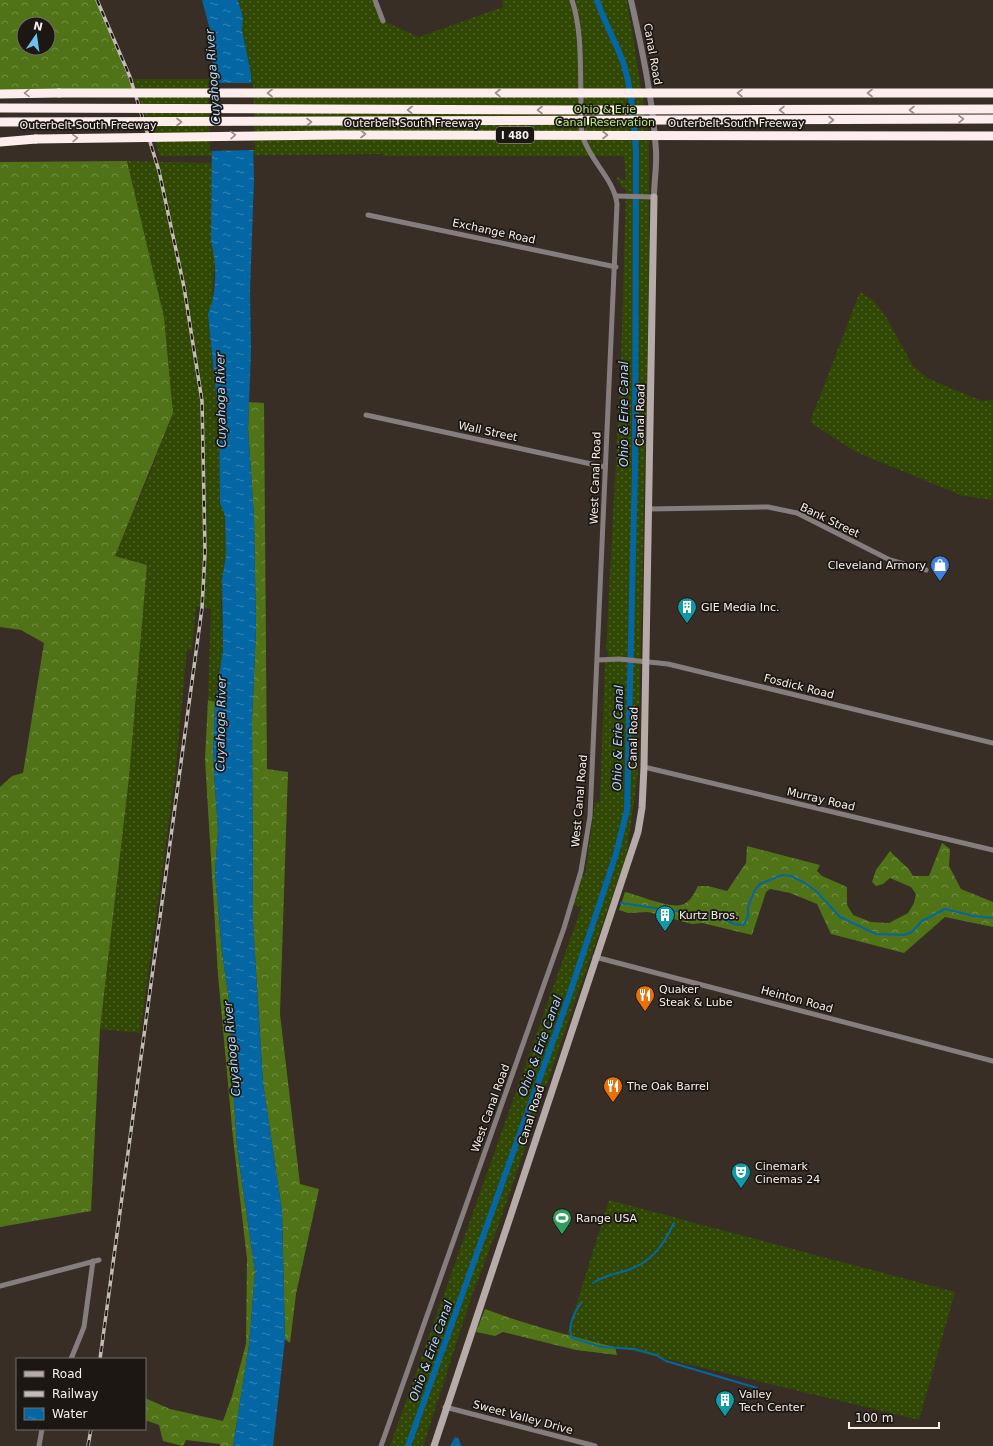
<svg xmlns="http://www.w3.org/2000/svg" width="993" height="1446" font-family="'DejaVu Sans',sans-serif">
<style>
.grass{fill:url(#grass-dots)}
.forest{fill:url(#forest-crowns);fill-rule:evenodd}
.water{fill:url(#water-ripples)}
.pier{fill:#382e25}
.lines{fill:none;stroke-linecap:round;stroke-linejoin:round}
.stream{stroke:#0467a3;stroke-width:2}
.canal{stroke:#0467a3;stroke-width:6}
.minor{stroke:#867e7e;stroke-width:5}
.tertiary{stroke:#867e7e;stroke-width:6}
.secondary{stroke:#b7abaa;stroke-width:7}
.motorway{stroke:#fdedec;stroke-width:9}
.rail-casing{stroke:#c3bcb5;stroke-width:3.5}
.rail{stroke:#1c1713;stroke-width:2;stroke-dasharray:6;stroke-linecap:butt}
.motorway-bridge{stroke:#fdedec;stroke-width:9}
.oneway{stroke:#988d8a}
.labels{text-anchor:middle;stroke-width:3.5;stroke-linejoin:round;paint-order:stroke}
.shield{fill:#1c1713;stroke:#b5afaa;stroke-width:1}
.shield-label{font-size:10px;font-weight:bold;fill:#f6f0ea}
.street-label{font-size:11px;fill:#f6f0ea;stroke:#1c1713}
.park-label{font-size:11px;fill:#b5e775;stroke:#1c1713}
.poi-label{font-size:11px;fill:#f6f0ea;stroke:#1c1713;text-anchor:start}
.water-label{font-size:12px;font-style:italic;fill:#b2d8f9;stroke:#1c1713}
</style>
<defs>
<pattern id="grass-dots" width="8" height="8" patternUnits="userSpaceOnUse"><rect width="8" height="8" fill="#304804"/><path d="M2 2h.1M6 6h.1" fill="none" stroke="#4f6329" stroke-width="1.8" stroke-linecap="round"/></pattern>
<pattern id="forest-crowns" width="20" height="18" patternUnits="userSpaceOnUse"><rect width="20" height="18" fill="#507317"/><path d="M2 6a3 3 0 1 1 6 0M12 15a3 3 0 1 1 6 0" fill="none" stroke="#728e44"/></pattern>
<pattern id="water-ripples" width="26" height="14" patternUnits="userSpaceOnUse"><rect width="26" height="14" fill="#0467a3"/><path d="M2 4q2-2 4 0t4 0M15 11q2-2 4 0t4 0" fill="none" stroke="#3684b4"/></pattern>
</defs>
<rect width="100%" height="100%" fill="#382e25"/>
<g class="grass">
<polygon points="238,0 375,0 383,21 419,37 503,7 502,0 627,0 649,138 649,278 638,773 626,858 579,990 499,1224 470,1301 423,1446 390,1446 576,923 581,907 572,904 581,875 585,876 595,802 600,802 605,662 609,652 606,651 621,363 626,190 622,187 616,177 626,181 624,156 383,156 383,154 160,156 133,79 252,79 242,30 243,18"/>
<polygon points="127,161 212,163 211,241 215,258 212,304 208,314 219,422 220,503 225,516 226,555 222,580 221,608 223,650 215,702 208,700 211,609 196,606 192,650 187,649 175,778 140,1033 100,1029 129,778 147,565 115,556 150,473 173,413 164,317"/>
<polygon points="860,292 874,301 886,317 913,366 929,379 972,397 983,401 993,400 993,500 963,496 856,452 810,422"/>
<polygon points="609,1200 955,1292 919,1420 567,1335"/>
</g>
<g class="forest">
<path d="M 0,0 L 97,0 L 135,95 L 0,93 ZM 24,24 L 48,24 L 48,48 L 24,48 Z"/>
<polygon points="127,161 164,317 173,413 115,556 147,565 129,778 100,1029 91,1211 0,1227 0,787 12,776 23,773 44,643 21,630 0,627 0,162"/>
<polygon points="249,402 264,403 267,769 288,772 280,1014 300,1184 319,1189 296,1294 290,1343 285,1339 282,1211 263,1083 253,923 252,721 256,628 254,517 248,429"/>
<polygon points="208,700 215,702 213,756 218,831 215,873 222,952 232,1021 231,1052 237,1148 255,1272 249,1345 233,1446 220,1446 220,1444 186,1440 183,1446 163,1441 159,1425 145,1420 145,1398 170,1409 223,1421 232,1396 246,1344 247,1259 233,1138 218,975 205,759"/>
<path d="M 942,843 L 950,849 L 949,866 L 961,889 L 993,902 L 993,927 L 945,917 L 904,953 L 831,934 L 817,904 L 790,893 L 770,889 L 766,892 L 752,935 L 702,923 L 692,924 L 648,912 L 628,913 L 619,910 L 625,892 C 639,895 672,910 684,904 C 691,901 695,892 698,886 L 708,886 L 727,891 L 746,863 L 747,846 L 820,865 L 817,871 L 822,876 L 847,887 L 847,905 L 853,915 L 871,922 L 889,923 L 908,913 L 914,903 L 916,894 L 911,887 L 890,878 L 883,884 L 876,886 L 872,882 L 876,870 L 890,851 C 898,861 908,865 913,876 L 929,876 Z"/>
<path d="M 485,1309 C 527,1325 571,1336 615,1347 L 617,1355 L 576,1350 L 503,1332 L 495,1336 L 476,1332 Z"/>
</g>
<g class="water">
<path d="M 202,0 L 238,0 L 243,18 L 242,30 L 251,74 L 254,179 L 250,291 L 251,351 L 248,429 L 254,517 L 256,628 L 252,721 L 253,923 L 263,1083 L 282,1211 L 285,1339 L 273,1446 L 233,1446 L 249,1345 L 255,1272 L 237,1148 L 231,1052 L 232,1021 L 222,952 L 215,873 L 218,831 L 213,756 L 215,702 L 223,650 L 222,580 L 226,555 L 225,516 L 220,503 L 219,422 L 208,314 C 217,292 217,264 211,241 L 212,124 L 210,73 L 213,62 L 210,30 Z"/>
<polygon points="455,1437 459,1439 461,1446 450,1446"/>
</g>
<polygon class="pier" points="208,83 253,83 255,150 210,151"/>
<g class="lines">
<g class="stream">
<polyline points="621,903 721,918 734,924 744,925 748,916 748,906 755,890 760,884 782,875 791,876 803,882 816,891 840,917 876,934 904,935 912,932 922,921 945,909 974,916 993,918"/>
<path d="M 593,1283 C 604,1276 613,1274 625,1271 C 650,1264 664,1245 674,1223"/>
<path d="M 581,1303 C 574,1313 567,1326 572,1338 L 602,1347 L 634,1349 L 656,1355 L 666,1361 L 757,1388"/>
</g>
<path class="canal" d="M 408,1446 L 568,999 L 616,854 L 627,810 L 635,470 L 636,151 C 634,123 632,92 624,65 C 617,43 604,23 597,0"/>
<g class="minor">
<polyline points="375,0 383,21"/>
<polyline points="616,196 654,197"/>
<polyline points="368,215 616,267"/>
<polyline points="366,415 605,467"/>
<polyline points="650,509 768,507 797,513 890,560 926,570"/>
<polyline points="598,660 619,659 668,664 993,743"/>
<polyline points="644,767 993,850"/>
<polyline points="595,957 993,1061"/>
<polyline points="0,1286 99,1260"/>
<polyline points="71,1359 84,1327 93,1261"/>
<polyline points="445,1407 595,1446"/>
<polyline points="39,1446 42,1429"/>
<path d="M 381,1446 L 564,928 L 581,871 L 590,816 L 617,204 C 614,179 590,161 583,137 C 579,124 581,110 581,97 C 580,64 582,31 572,0"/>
</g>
<path class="tertiary" d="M 631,0 C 642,49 653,100 656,151 C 657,166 654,182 654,197"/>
<polyline class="secondary" points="434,1446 638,832 642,808 644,767 654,197"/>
<g class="motorway">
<polyline points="0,94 59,93"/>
<polyline points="0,142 36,139"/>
</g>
<g class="rail-casing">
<g id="rail">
<polyline points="97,0 130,77 159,171 184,287 202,401 205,552 202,608 100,1359"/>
<polyline points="88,1446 91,1429"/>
</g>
</g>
<use href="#rail" class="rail"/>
<g class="motorway-bridge">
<polyline points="59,93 993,93"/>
<polyline points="0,108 607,110 993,109"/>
<polyline points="0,122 993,119"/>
<polyline points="36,139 338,135 993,136"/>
</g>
</g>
<defs><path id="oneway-chevron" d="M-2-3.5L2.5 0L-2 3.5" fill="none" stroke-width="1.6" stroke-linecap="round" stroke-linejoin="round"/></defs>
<g class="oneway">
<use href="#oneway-chevron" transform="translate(27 93) rotate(179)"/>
<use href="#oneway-chevron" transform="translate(270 93) rotate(-180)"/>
<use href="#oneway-chevron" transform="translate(498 93) rotate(180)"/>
<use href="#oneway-chevron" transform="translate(740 93) rotate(-180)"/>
<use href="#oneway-chevron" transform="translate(870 93) rotate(180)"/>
<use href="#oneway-chevron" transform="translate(410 110) rotate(-180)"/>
<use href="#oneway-chevron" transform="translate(540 110) rotate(-180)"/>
<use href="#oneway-chevron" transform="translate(782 110) rotate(180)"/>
<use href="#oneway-chevron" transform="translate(912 110) rotate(180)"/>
<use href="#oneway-chevron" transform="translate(961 119) rotate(-1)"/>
<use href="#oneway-chevron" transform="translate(831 120)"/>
<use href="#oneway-chevron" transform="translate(179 122)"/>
<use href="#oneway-chevron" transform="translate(309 122)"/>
<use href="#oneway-chevron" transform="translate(363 134)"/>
<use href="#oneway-chevron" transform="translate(233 135) rotate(-1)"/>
<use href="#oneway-chevron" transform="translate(605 135)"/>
<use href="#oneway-chevron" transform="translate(75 138) rotate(-1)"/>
</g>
<defs>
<g id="shop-pin" transform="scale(1)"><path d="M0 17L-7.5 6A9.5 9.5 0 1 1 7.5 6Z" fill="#3f7fe0" stroke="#1c1713"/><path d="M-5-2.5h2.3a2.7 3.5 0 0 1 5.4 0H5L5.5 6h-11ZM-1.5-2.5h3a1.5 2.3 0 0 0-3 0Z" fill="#fff"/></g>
<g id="building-pin" transform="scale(1)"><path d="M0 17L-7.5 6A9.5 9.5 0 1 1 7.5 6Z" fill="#0f9aa8" stroke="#1c1713"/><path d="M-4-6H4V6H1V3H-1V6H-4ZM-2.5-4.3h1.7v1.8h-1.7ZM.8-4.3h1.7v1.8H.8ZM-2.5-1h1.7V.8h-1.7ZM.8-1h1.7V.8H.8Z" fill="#fff"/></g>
<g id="restaurant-pin" transform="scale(1)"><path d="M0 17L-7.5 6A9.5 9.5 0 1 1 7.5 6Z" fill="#e8710a" stroke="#1c1713"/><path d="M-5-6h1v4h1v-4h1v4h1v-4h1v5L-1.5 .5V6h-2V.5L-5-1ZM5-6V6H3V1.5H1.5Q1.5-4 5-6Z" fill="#fff"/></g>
<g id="theatre-pin" transform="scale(1)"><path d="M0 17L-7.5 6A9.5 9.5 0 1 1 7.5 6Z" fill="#0f9aa8" stroke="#1c1713"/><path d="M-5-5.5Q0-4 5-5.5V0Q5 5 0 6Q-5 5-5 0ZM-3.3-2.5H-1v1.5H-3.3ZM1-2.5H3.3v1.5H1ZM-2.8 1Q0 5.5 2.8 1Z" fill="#fff"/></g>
<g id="stadium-pin" transform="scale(1)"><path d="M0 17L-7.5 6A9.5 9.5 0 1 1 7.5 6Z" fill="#2e9e5b" stroke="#1c1713"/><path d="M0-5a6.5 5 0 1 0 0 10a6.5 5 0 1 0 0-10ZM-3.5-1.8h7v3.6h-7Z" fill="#fff"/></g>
</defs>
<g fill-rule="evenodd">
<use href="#shop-pin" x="940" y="565"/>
<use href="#building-pin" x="687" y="607"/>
<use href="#building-pin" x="665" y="915"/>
<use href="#restaurant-pin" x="645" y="995"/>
<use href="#restaurant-pin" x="613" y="1086"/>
<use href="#theatre-pin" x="741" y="1172"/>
<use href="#stadium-pin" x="562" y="1218"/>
<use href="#building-pin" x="725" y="1400"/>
</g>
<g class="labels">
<rect class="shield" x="496" y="127" width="38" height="16" rx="3"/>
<g class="shield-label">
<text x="515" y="139">I 480</text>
</g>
<g class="street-label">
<text transform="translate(653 54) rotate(80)" y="4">Canal Road</text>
<text x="412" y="127">Outerbelt South Freeway</text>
<text x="736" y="127">Outerbelt South Freeway</text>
<text x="88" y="129">Outerbelt South Freeway</text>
<text transform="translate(494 231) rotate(12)" y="4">Exchange Road</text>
<text transform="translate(640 415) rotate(-89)" y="4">Canal Road</text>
<text transform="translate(488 431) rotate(12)" y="4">Wall Street</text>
<text transform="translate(595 478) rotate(-88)" y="4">West Canal Road</text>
<text transform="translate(830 520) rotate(26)" y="4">Bank Street</text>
<text transform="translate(799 686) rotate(14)" y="4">Fosdick Road</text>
<text transform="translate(633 738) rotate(-89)" y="4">Canal Road</text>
<text transform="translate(821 799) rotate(13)" y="4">Murray Road</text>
<text transform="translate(579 801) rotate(-85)" y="4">West Canal Road</text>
<text transform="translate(797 999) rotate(15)" y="4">Heinton Road</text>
<text transform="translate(490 1108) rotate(-70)" y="4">West Canal Road</text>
<text transform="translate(531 1115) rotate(-72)" y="4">Canal Road</text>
<text transform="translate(523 1417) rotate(15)" y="4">Sweet Valley Drive</text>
</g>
<g class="park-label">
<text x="605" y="113">Ohio &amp; Erie<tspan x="605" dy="13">Canal Reservation</tspan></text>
</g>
<g class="poi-label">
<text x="926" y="569" text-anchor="end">Cleveland Armory</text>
<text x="701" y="611">GIE Media Inc.</text>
<text x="679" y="919">Kurtz Bros.</text>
<text x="659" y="993">Quaker<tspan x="659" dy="13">Steak &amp; Lube</tspan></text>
<text x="627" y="1090">The Oak Barrel</text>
<text x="755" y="1170">Cinemark<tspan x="755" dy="13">Cinemas 24</tspan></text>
<text x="576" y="1222">Range USA</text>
<text x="739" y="1398">Valley<tspan x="739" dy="13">Tech Center</tspan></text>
</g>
<g class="water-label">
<text transform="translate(213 77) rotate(-94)" y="4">Cuyahoga River</text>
<text transform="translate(221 400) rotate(-91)" y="4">Cuyahoga River</text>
<text transform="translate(624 414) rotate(-90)" y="4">Ohio &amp; Erie Canal</text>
<text transform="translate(221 724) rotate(-89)" y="4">Cuyahoga River</text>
<text transform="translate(618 738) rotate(-89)" y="4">Ohio &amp; Erie Canal</text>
<text transform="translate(540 1046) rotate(-70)" y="4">Ohio &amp; Erie Canal</text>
<text transform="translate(232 1049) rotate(-95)" y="4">Cuyahoga River</text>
<text transform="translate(431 1351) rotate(-70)" y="4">Ohio &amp; Erie Canal</text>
</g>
</g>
<rect x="16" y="1358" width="130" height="72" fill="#1c1713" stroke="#736e69"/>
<rect x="24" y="1371" width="20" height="6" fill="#b7abaa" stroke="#736e69"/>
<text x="52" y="1378" font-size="12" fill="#f6f0ea">Road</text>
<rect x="24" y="1391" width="20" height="6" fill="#c3bcb5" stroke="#736e69"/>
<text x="52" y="1398" font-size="12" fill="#f6f0ea">Railway</text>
<rect x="24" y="1408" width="20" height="12" fill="url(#water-ripples)" stroke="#736e69"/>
<text x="52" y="1418" font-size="12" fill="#f6f0ea">Water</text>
<g transform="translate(36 36) rotate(13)"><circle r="19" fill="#1c1713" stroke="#736e69"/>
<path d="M0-3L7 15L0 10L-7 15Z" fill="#6ac3f1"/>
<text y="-6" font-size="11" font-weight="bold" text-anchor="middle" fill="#f6f0ea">N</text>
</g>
<path d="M849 1422v6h90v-6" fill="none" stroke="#f6f0ea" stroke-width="2"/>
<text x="855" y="1422" font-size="12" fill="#f6f0ea" stroke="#1c1713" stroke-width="3" paint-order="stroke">100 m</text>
</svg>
